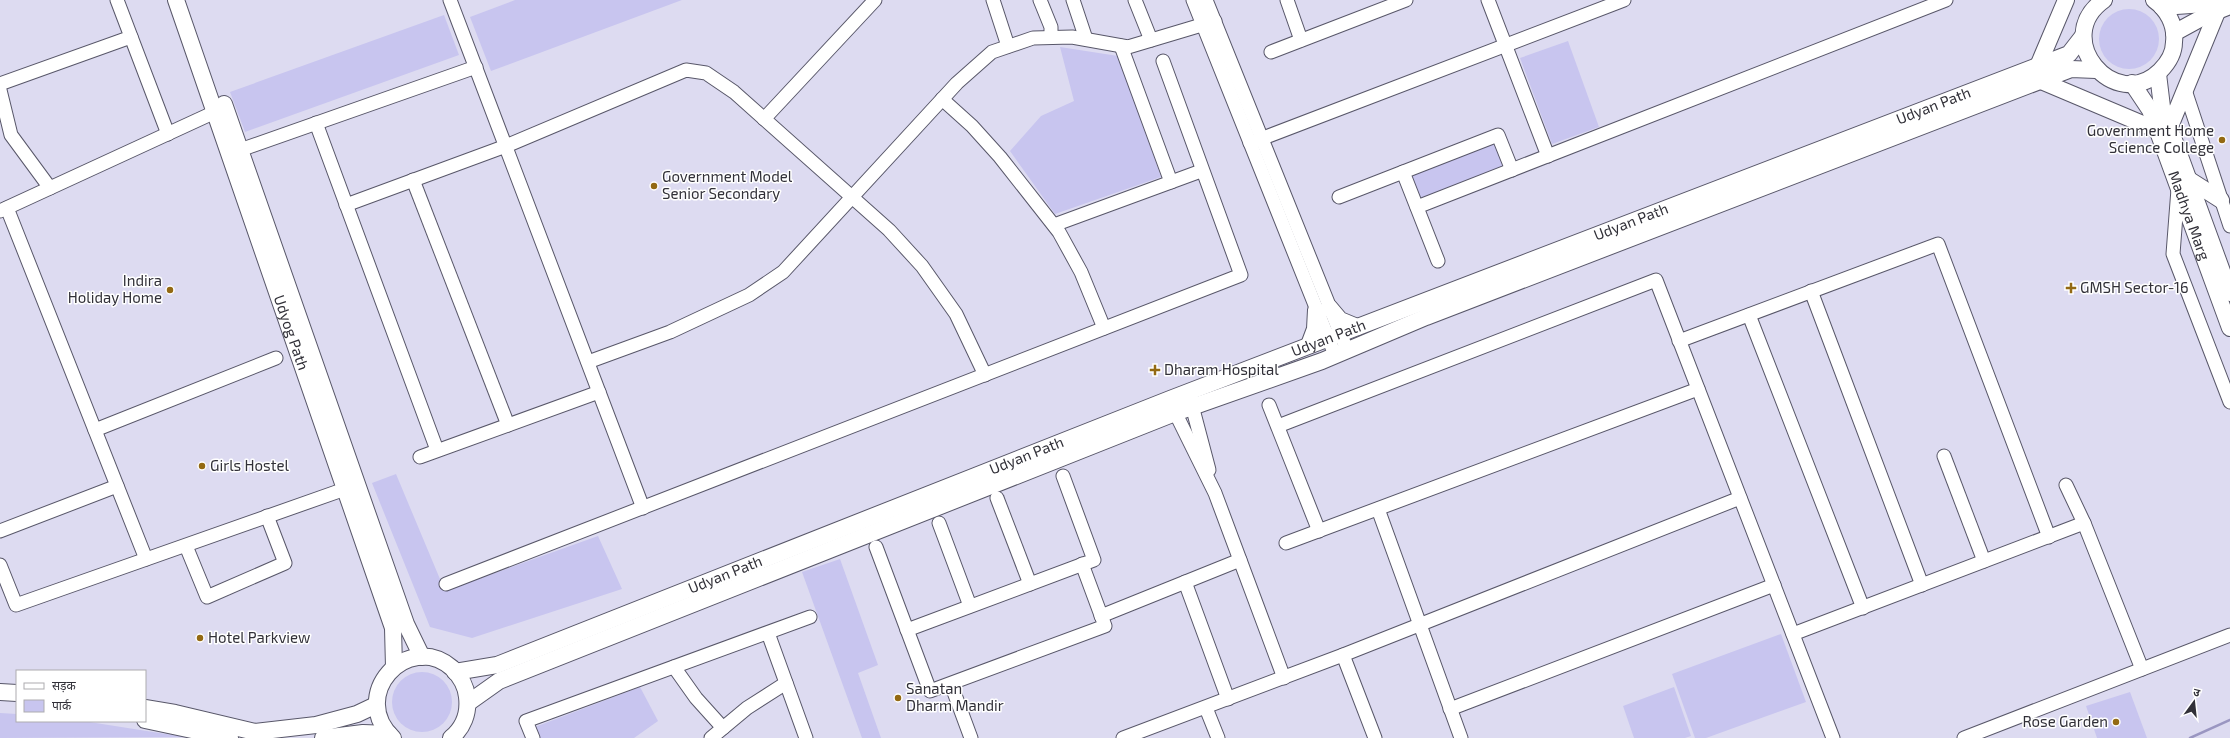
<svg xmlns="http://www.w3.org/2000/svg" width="2230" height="738" font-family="'Exo 2','Noto Sans Devanagari',sans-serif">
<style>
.green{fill:#c8c5ef}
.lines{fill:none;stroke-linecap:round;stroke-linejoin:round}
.stream{stroke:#9a96c1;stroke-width:2.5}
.minor-casing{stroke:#585769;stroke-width:15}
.major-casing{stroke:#585769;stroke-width:18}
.minor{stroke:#fff;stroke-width:13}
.major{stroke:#fff;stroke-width:16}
.poi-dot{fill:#936913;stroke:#fff;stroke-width:1.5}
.labels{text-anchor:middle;stroke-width:3;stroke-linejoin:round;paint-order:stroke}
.street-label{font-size:15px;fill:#313038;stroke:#fff}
.poi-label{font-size:15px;fill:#313038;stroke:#fff;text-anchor:start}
</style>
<rect width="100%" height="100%" fill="#dddbf1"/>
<g class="green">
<polygon points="515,0 682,0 491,71 470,17"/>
<circle cx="2129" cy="39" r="30"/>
<polygon points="444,15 459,55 245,132 230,92"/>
<polygon points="1568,41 1599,127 1552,144 1520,58"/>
<polygon points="1060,47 1118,56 1161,177 1055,214 1010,151 1041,116 1074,101"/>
<polygon points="1495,140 1506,166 1421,199 1410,174"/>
<polygon points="396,474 445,591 598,536 622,589 472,638 430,627 372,483"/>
<polygon points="840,559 878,665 858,673 881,738 862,738 802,572"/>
<polygon points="1781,634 1806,702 1706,738 1695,738 1672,674"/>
<circle cx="422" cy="702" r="30"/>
<polygon points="640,687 658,721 634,738 539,738 535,727"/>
<polygon points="1674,687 1691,736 1685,738 1634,738 1623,706"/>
<polygon points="2130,692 2147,738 2097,738 2086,706"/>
<polygon points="0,713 17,714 17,721 83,721 185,737 0,738"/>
</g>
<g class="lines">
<polyline class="stream" points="2190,738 2230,720"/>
<g class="minor-casing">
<g id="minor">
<polyline points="117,0 168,134"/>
<polyline points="450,0 643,508"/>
<polyline points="993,0 1008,46"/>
<polyline points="1040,0 1051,27 1051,37"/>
<polyline points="1073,0 1086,39"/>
<polyline points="1135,0 1151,40"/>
<polyline points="1193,0 1335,355"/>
<polyline points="1206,0 1347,350"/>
<polyline points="1287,0 1301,40"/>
<polyline points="1488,0 1548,156"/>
<polyline points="1121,46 1171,182"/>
<polyline points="1271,52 1406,0"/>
<polyline points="0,84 131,37"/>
<polyline points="0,90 11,135 50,188"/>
<polyline points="2185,90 2230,226"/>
<polyline points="942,99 972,126 1000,157 1059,232 1081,272 1104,328"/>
<polyline points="764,119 875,0"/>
<polyline points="316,123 437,450"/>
<polyline points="1250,143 1624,0"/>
<polyline points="240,150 476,67"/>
<polyline points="1403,172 1438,261"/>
<polyline points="413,180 508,425"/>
<polyline points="2178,189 2173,254 2230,402"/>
<polyline points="1339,197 1498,135 1512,170"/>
<polyline points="346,205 506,146 686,70 706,73 734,92 889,230 922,266 956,314 985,375"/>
<polyline points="1417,207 1946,0"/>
<polyline points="7,208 146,559"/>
<polyline points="0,211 215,112"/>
<polyline points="1054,225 1201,171"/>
<polyline points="1811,291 1922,585"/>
<polyline points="1749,315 1863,608"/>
<polyline points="1679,341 1938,244 2049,537"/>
<polyline points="588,362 670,332 749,295 783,272 957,83 992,52 1033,38 1072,37 1128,47 1215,21"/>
<polyline points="1190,398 1209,470"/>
<polyline points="1171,404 1215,493 1284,678"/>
<polyline points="1269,405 1319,531"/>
<polyline points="1278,426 1656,280 1833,738"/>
<polyline points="95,430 276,358"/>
<polyline points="1944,456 1984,561"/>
<polyline points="420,457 599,392"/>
<polyline points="2066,485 2084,523 2142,669"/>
<polyline points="997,498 1030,584"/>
<polyline points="1378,509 1461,738"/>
<polyline points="939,523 970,606"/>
<polyline points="0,531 117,486"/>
<polyline points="1286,543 1698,389"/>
<polyline points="186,546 207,597 285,563 267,516"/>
<polyline points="876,547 930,691 1105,626 1082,564"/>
<polyline points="0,565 16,605 345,489"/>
<polyline points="1185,582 1228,699"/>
<polyline points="446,584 1241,275 1163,61"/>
<polyline points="1101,616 1240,560"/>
<polyline points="907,630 1094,560 1063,476"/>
<polyline points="768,633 806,738"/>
<polyline points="1793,634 2084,523"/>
<polyline points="1343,655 1375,738"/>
<polyline points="674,667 696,698 723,728"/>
<polyline points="951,684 971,738"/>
<polyline points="1206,708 1218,738"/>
<polyline points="1450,709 1774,585"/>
<polyline points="533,738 526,721 810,617"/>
<polyline points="711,738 747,708 786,683"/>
<polyline points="1123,738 1343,655 1740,498"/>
<polyline points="1964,738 2230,635"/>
</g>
</g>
<g class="major-casing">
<g id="major">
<path id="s1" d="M 176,0 L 393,628 L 394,667"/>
<path d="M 2104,0 C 2050,38 2115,115 2160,71 C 2168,63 2174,53 2174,42 C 2176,25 2167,9 2154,0"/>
<polyline points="2162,7 2205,4 2217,0"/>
<polyline points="2174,33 2207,15 2230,6"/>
<polyline points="2038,66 2066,0"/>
<polyline points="2158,74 2162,107 2230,293"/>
<polyline points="2041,81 2157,130"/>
<path id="s2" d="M 2132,83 L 2150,110 L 2230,328"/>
<polyline points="224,104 406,624 422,657"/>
<polyline points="2169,129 2217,12"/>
<polyline points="2188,179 2221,200"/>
<polyline points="1329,307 1340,320 1357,327"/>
<polyline points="1309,345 1315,329 1316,310"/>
<path id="s3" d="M 455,672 L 497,665 L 1170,399 L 2069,54 L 2083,36"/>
<polyline points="0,692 17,693"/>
<polyline points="468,703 499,681 1175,413 1322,361 1426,317 2071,69 2096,70"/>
<polyline points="145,708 175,713 255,732 316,725 357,714 376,705"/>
<polyline points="145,720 230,738"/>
<polyline points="323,738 363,733 389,734"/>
<path d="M 393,738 C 348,696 407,630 452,668 C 460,676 466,686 467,697 C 469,713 463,728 451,738"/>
</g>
</g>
<use href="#minor" class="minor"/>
<use href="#major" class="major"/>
</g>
<g class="poi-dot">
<circle cx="2222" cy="140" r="4"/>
<circle cx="654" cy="186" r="4"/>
<path d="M2069 282h4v4h4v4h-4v4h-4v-4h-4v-4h4z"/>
<circle cx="170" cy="290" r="4"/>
<path d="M1153 364h4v4h4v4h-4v4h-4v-4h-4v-4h4z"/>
<circle cx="202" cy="466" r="4"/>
<circle cx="200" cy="638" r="4"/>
<circle cx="898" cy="698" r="4"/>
<circle cx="2116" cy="722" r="4"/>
</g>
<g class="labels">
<g class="street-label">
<text dy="5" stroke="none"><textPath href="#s3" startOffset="1584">Udyan Path</textPath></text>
<text dy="5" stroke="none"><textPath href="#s2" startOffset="145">Madhya Marg</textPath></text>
<text dy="5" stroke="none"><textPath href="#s3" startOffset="1260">Udyan Path</textPath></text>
<text dy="5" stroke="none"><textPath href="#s1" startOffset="352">Udyog Path</textPath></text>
<text dy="5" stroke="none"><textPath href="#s3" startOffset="936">Udyan Path</textPath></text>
<text dy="5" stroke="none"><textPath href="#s3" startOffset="612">Udyan Path</textPath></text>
<text dy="5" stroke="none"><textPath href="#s3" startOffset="288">Udyan Path</textPath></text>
</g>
<g class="poi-label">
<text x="2214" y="136" text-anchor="end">Government Home<tspan x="2214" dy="17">Science College</tspan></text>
<text x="662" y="182">Government Model<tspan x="662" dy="17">Senior Secondary</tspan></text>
<text x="162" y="286" text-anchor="end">Indira<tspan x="162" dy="17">Holiday Home</tspan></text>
<text x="2080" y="293">GMSH Sector-16</text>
<text x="1164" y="375">Dharam Hospital</text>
<text x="210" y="471">Girls Hostel</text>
<text x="208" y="643">Hotel Parkview</text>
<text x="906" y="694">Sanatan<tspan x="906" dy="17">Dharm Mandir</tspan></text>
<text x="2108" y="727" text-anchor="end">Rose Garden</text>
</g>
</g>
<rect x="16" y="670" width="130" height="52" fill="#ffffff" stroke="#adacaf"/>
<rect x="24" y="683" width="20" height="6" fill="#ffffff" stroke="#adacaf"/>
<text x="52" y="690" font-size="12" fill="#313038">सड़क</text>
<rect x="24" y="700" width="20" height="12" fill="#c8c5ef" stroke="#adacaf"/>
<text x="52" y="710" font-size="12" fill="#313038">पार्क</text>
<g transform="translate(2194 702) rotate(15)" stroke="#ffffff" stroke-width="3" paint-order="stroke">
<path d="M0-3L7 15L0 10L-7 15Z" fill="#313038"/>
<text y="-6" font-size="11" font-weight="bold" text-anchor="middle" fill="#313038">उ</text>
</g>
</svg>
